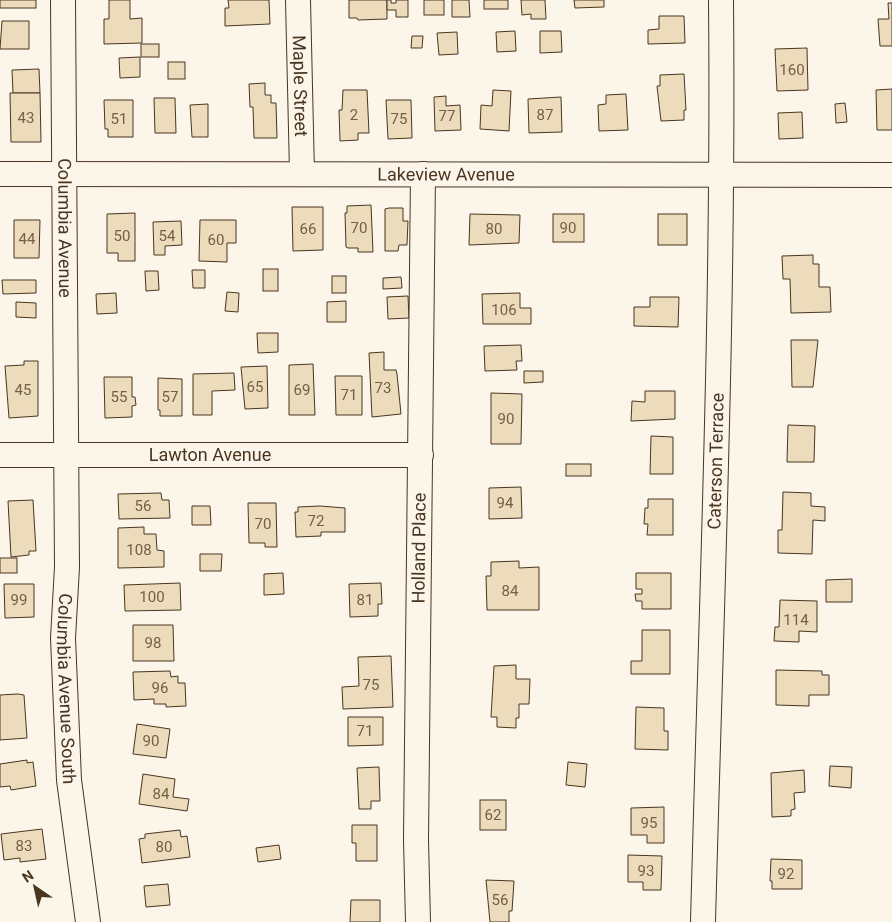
<svg xmlns="http://www.w3.org/2000/svg" width="892" height="922" font-family="Roboto,sans-serif">
<style>
.building{fill:#ecdcbc;stroke:#4a3520}
.lines{fill:none;stroke-linecap:round;stroke-linejoin:round}
.minor-casing{stroke:#4a3520;stroke-width:26}
.minor{stroke:#fbf6e9;stroke-width:24}
.labels{text-anchor:middle;stroke-width:4;stroke-linejoin:round;paint-order:stroke}
.number-label{font-size:15px;fill:#725f47}
.street-label{font-size:18px;fill:#4a3520;stroke:#fbf6e9}
</style>
<rect width="100%" height="100%" fill="#fbf6e9"/>
<g class="building">
<rect x="0" y="0" width="36" height="8"/>
<polygon points="109,0 130,0 130,19 142,18 142,43 104,44 104,19 109,19"/>
<polygon points="228,0 269,0 270,24 225,26 225,8 229,8"/>
<polygon points="349,0 387,0 387,19 358,20 357,18 349,18"/>
<polygon points="387,0 391,0 391,3 396,3 396,0 408,0 408,17 396,17 396,10 387,10"/>
<rect x="424" y="0" width="20" height="15"/>
<polygon points="452,0 469,0 470,17 452,17"/>
<rect x="484" y="0" width="24" height="9"/>
<polygon points="521,0 545,0 546,19 531,19 531,14 522,15"/>
<polygon points="574,0 604,0 604,7 575,8"/>
<polygon points="888,3 892,3 892,46 880,46 878,19 889,19"/>
<polygon points="659,16 684,16 685,43 648,44 648,30 659,29"/>
<polygon points="2,21 29,21 29,49 0,49"/>
<polygon points="515,31 516,51 497,52 496,32"/>
<polygon points="540,31 561,31 562,52 540,53"/>
<polygon points="457,32 458,54 439,55 437,33"/>
<polygon points="412,36 423,36 422,48 411,48"/>
<rect x="141" y="44" width="18" height="13"/>
<polygon points="807,48 808,90 777,91 775,49"/>
<polygon points="140,57 140,77 120,78 119,58"/>
<rect x="168" y="62" width="17" height="17"/>
<polygon points="39,69 40,93 13,93 12,70"/>
<polygon points="684,74 686,110 684,110 684,120 661,121 657,86 660,86 660,75"/>
<polygon points="265,83 265,95 271,95 271,103 276,103 277,138 254,138 253,107 250,107 249,84"/>
<polygon points="892,89 892,130 877,130 876,90"/>
<polygon points="343,90 367,90 369,133 358,133 358,140 340,141 339,110 342,110"/>
<polygon points="493,90 511,91 509,131 480,129 481,105 492,106"/>
<polygon points="10,93 40,93 41,142 11,142"/>
<polygon points="626,94 628,130 599,131 598,105 606,104 606,95"/>
<polygon points="446,96 446,106 460,105 461,130 435,131 434,97"/>
<polygon points="561,97 562,132 529,133 528,99"/>
<polygon points="154,98 175,98 176,133 155,133"/>
<polygon points="104,100 133,100 133,137 108,137 108,129 105,129"/>
<polygon points="386,100 411,100 412,138 388,139"/>
<polygon points="845,103 847,122 836,123 835,104"/>
<polygon points="208,104 208,137 192,137 190,105"/>
<polygon points="802,112 803,138 779,139 778,113"/>
<polygon points="371,205 373,252 358,252 358,248 348,248 346,247 345,213 347,213 347,206"/>
<polygon points="292,207 323,207 323,250 293,251"/>
<polygon points="389,208 403,208 403,221 408,221 407,245 399,245 398,251 385,251 385,209"/>
<polygon points="135,213 135,261 118,261 118,253 107,253 107,214"/>
<polygon points="470,214 520,215 519,243 469,245"/>
<rect x="553" y="214" width="31" height="28"/>
<rect x="658" y="214" width="29" height="31"/>
<polygon points="14,220 40,220 39,258 14,258"/>
<polygon points="200,220 236,220 236,243 227,243 227,262 199,261"/>
<polygon points="181,221 182,245 165,246 165,255 154,255 153,222"/>
<polygon points="813,255 813,264 819,264 819,287 830,287 831,312 791,313 790,279 783,279 782,256"/>
<rect x="263" y="269" width="15" height="22"/>
<polygon points="192,270 205,270 205,288 193,288"/>
<polygon points="145,271 158,271 159,290 146,291"/>
<rect x="332" y="276" width="14" height="17"/>
<polygon points="401,277 402,288 383,289 383,278"/>
<polygon points="2,280 36,280 36,293 3,294"/>
<polygon points="227,292 239,293 238,312 225,311"/>
<polygon points="116,293 117,313 97,314 96,294"/>
<polygon points="520,293 520,308 531,308 531,324 483,324 482,294"/>
<polygon points="408,296 409,318 388,319 387,297"/>
<polygon points="650,297 679,297 678,327 634,326 634,307 650,307"/>
<polygon points="346,301 346,322 327,322 327,302"/>
<polygon points="16,302 36,303 36,318 16,317"/>
<polygon points="257,333 278,333 278,352 258,353"/>
<polygon points="791,340 818,340 813,387 792,387"/>
<polygon points="521,345 522,361 516,361 517,370 485,371 484,346"/>
<polygon points="384,352 384,370 396,370 397,374 401,414 372,417 369,353"/>
<polygon points="24,361 38,361 38,416 9,418 5,366 24,365"/>
<polygon points="313,364 315,415 289,415 289,365"/>
<polygon points="267,366 268,408 245,409 241,367"/>
<polygon points="524,371 543,371 543,382 524,383"/>
<polygon points="234,373 235,390 212,391 212,415 193,415 193,374"/>
<polygon points="335,376 362,376 362,415 336,415"/>
<polygon points="104,377 132,377 132,397 135,397 136,405 132,406 132,417 105,418"/>
<polygon points="158,378 182,379 182,416 160,416 160,410 158,410"/>
<polygon points="645,391 675,391 675,419 631,421 632,401 645,402"/>
<polygon points="491,393 522,394 521,444 491,444"/>
<polygon points="788,425 815,426 814,462 787,462"/>
<polygon points="651,436 673,437 673,474 650,474"/>
<rect x="566" y="464" width="25" height="12"/>
<polygon points="521,487 522,518 489,519 489,488"/>
<polygon points="783,492 811,493 811,506 825,507 825,521 813,520 812,554 778,553 778,530 782,530"/>
<polygon points="161,493 162,500 169,500 170,518 119,519 118,494"/>
<polygon points="648,499 673,499 673,535 647,535 648,524 644,524 645,508 648,508"/>
<polygon points="33,500 36,551 29,551 29,555 11,557 8,501"/>
<polygon points="248,503 276,503 277,547 265,547 265,543 249,543"/>
<polygon points="192,506 210,506 211,525 192,525"/>
<polygon points="320,506 345,508 345,532 321,532 321,536 296,537 295,512 298,512 298,507"/>
<polygon points="144,527 144,534 156,534 157,550 164,551 164,567 118,568 118,528"/>
<polygon points="200,554 222,554 221,571 200,571"/>
<rect x="0" y="558" width="17" height="15"/>
<polygon points="519,561 519,568 539,567 539,610 487,610 486,576 491,576 491,562"/>
<polygon points="283,573 284,594 264,595 264,574"/>
<polygon points="636,573 671,573 671,609 642,609 642,601 636,601 635,594 642,594 642,589 636,589"/>
<polygon points="852,579 852,602 826,602 826,580"/>
<polygon points="180,583 181,610 125,611 124,585"/>
<polygon points="381,583 382,604 378,604 378,616 350,617 349,584"/>
<polygon points="4,584 34,584 34,617 5,618"/>
<polygon points="780,600 817,601 817,632 799,631 799,642 774,641 775,627 779,627"/>
<polygon points="133,625 173,625 174,661 133,661"/>
<polygon points="642,630 670,630 670,674 631,674 631,661 642,661"/>
<polygon points="391,656 393,707 343,709 342,687 359,686 358,657"/>
<polygon points="516,665 516,679 530,679 529,704 519,704 519,718 516,718 516,728 497,727 497,717 491,717 494,666"/>
<polygon points="776,670 822,671 822,675 829,675 829,695 809,695 809,706 776,705"/>
<polygon points="170,671 171,677 178,676 178,683 185,683 186,706 166,707 166,704 154,704 154,699 134,700 133,672"/>
<polygon points="18,694 24,695 27,738 0,740 0,695"/>
<polygon points="636,707 664,708 664,731 668,731 668,750 635,749"/>
<polygon points="348,717 383,717 383,745 348,746"/>
<polygon points="137,724 170,729 166,758 133,754"/>
<polygon points="27,760 27,763 33,762 36,786 11,790 10,786 0,787 0,764"/>
<polygon points="568,762 587,764 585,787 566,785"/>
<polygon points="830,766 852,767 851,788 829,786"/>
<polygon points="379,767 380,801 371,801 371,809 359,809 357,768"/>
<polygon points="804,770 805,792 794,793 795,809 791,810 791,816 772,817 771,773"/>
<polygon points="143,774 175,779 173,797 189,799 187,811 139,804"/>
<rect x="480" y="800" width="26" height="30"/>
<polygon points="664,807 664,843 647,843 647,835 631,835 631,808"/>
<polygon points="352,825 377,825 377,861 356,861 356,843 352,843"/>
<polygon points="42,829 46,859 20,862 20,858 4,860 1,834"/>
<polygon points="180,830 181,837 187,836 190,857 142,863 139,839 145,838 145,834"/>
<polygon points="279,845 281,859 258,862 256,848"/>
<polygon points="628,855 662,856 661,890 643,890 643,882 628,882"/>
<polygon points="771,859 802,860 802,889 772,889 772,881 770,881"/>
<polygon points="486,880 514,881 512,911 509,911 509,922 490,922"/>
<polygon points="168,884 170,905 146,907 144,886"/>
<polygon points="351,900 380,900 380,922 350,922"/>
</g>
<g class="lines">
<g class="minor-casing">
<g id="minor">
<path id="s1" d="M 63,0 L 67,567 L 63,638 L 69,780 L 88,922"/>
<path id="s2" d="M 298,0 L 302,173"/>
<path id="s3" d="M 0,174 L 892,175"/>
<path id="s4" d="M 0,455 L 421,455"/>
<path id="s5" d="M 418,922 L 416,840 L 423,174"/>
<path id="s6" d="M 703,922 C 711,615 724,307 721,0"/>
</g>
</g>
<use href="#minor" class="minor"/>
</g>
<g class="labels">
<g class="number-label">
<text x="792" y="75">160</text>
<text x="354" y="120">2</text>
<text x="545" y="120">87</text>
<text x="447" y="121">77</text>
<text x="26" y="123">43</text>
<text x="119" y="124">51</text>
<text x="399" y="124">75</text>
<text x="359" y="233">70</text>
<text x="568" y="233">90</text>
<text x="308" y="234">66</text>
<text x="494" y="234">80</text>
<text x="122" y="241">50</text>
<text x="167" y="241">54</text>
<text x="27" y="244">44</text>
<text x="216" y="245">60</text>
<text x="504" y="315">106</text>
<text x="255" y="392">65</text>
<text x="383" y="393">73</text>
<text x="23" y="395">45</text>
<text x="302" y="395">69</text>
<text x="349" y="400">71</text>
<text x="119" y="402">55</text>
<text x="170" y="402">57</text>
<text x="506" y="424">90</text>
<text x="505" y="508">94</text>
<text x="143" y="511">56</text>
<text x="316" y="526">72</text>
<text x="263" y="529">70</text>
<text x="139" y="555">108</text>
<text x="510" y="596">84</text>
<text x="152" y="602">100</text>
<text x="19" y="605">99</text>
<text x="365" y="605">81</text>
<text x="796" y="625">114</text>
<text x="153" y="648">98</text>
<text x="371" y="690">75</text>
<text x="160" y="693">96</text>
<text x="365" y="736">71</text>
<text x="151" y="746">90</text>
<text x="161" y="799">84</text>
<text x="493" y="820">62</text>
<text x="649" y="828">95</text>
<text x="24" y="851">83</text>
<text x="164" y="852">80</text>
<text x="646" y="876">93</text>
<text x="786" y="879">92</text>
<text x="500" y="905">56</text>
</g>
<g class="street-label">
<text dy="6" stroke="none"><textPath href="#s2" startOffset="86">Maple Street</textPath></text>
<text dy="6" stroke="none"><textPath href="#s3" startOffset="446">Lakeview Avenue</textPath></text>
<text dy="6" stroke="none"><textPath href="#s1" startOffset="228">Columbia Avenue</textPath></text>
<text dy="6" stroke="none"><textPath href="#s4" startOffset="210">Lawton Avenue</textPath></text>
<text dy="6" stroke="none"><textPath href="#s6" startOffset="461">Caterson Terrace</textPath></text>
<text dy="6" stroke="none"><textPath href="#s5" startOffset="374">Holland Place</textPath></text>
<text dy="6" stroke="none"><textPath href="#s1" startOffset="689">Columbia Avenue South</textPath></text>
</g>
</g>
<g transform="translate(35 887) rotate(326)" stroke="#fbf6e9" stroke-width="4" paint-order="stroke">
<path d="M0-4L9 19L0 12L-9 19Z" fill="#4a3520"/>
<text y="-8" font-size="14" font-weight="bold" text-anchor="middle" fill="#4a3520">N</text>
</g>
</svg>
